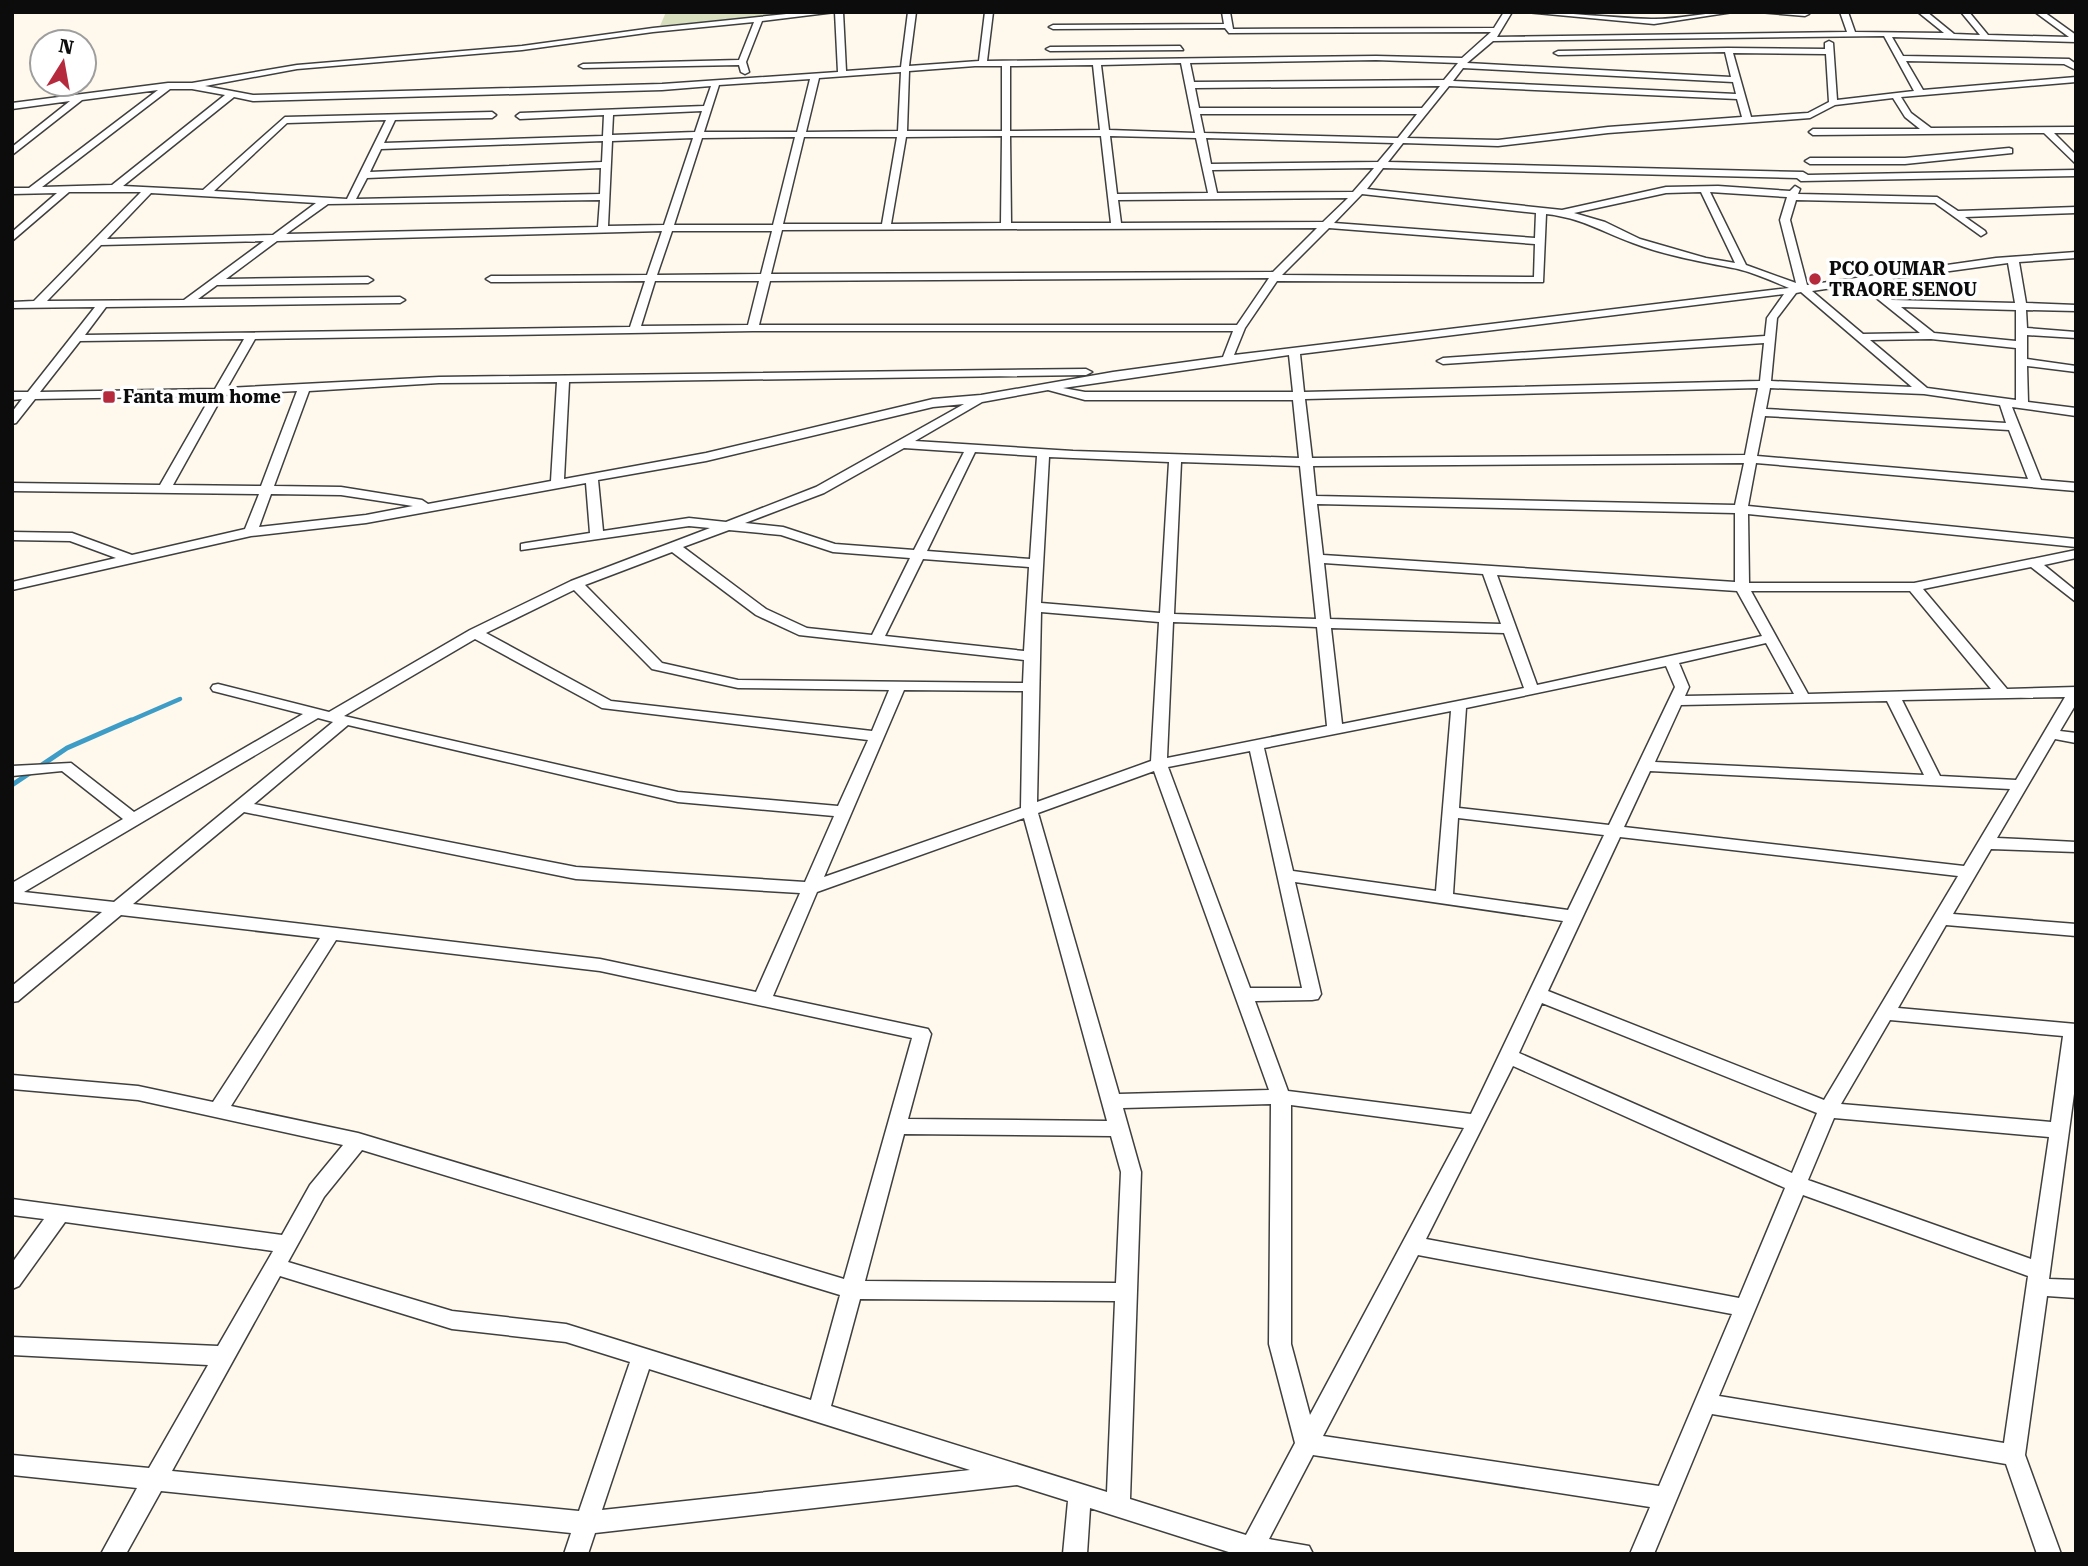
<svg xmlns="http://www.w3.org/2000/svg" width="2088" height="1566" font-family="'Roboto Serif',serif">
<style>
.cemetery{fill:#d7dfbf}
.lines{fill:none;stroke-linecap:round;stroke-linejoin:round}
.stream-far1{stroke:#3d9dc7;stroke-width:4.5}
.stream{stroke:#3d9dc7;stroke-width:5}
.street-casing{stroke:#3f3f3f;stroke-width:3}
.street{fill:#fff;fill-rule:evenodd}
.poi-dot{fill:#b62a3e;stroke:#fff;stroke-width:2.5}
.labels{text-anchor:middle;stroke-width:7;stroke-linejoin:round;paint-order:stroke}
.far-poi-label{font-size:18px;font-weight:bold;fill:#0c0c0c;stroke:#fff;text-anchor:start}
</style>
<rect width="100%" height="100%" fill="#fef9ec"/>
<polygon class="cemetery" points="666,12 806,12 660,26"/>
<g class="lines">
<polyline class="stream-far1" points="127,722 180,699"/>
<polyline class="stream" points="12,785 67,748 131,720"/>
<g class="street-casing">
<g id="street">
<path d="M 806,12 L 835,12 L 762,21 L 746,62 L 749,72 L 745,74 L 741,72 L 739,65 L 583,68 L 579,66 L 583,64 L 739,60 L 754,22 L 653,32 L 522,50 L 297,69 L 205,86 L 253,95 L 662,84 L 838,72 L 835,12 L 843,12 L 846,71 L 901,67 L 908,12 L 916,12 L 909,66 L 979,61 L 985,12 L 993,12 L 987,61 L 1376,56 L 1462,58 L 1491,32 L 1229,33 L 1225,28 L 1053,29 L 1049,27 L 1053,25 L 1224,24 L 1222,12 L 1230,12 L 1233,29 L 1494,28 L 1504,12 L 1512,12 L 1497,37 L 1847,32 L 1840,12 L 1848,12 L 1855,32 L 1944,33 L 1918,12 L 1927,12 L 1954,34 L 1980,35 L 1961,12 L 1969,12 L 1988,35 L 2069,37 L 2035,12 L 2044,12 L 2076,35 L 2076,42 L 1892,37 L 1903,56 L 2069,59 L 2076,64 L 2076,70 L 2064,64 L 1906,61 L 1923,90 L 2076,77 L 2076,82 L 1901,97 L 1911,113 L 1931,128 L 2076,127 L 2076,133 L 2054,133 L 2076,155 L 2076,164 L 2044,133 L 1813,135 L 1809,132 L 1813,129 L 1920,129 L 1905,117 L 1893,98 L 1835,105 L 1810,118 L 1608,133 L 1498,146 L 1403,143 L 1388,162 L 1803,172 L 1808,175 L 2076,170 L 2076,176 L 1801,181 L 1797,178 L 1383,168 L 1367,189 L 1562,210 L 1666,187 L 1718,186 L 1790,191 L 1795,186 L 1800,189 L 1798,194 L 1937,197 L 1958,211 L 2076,207 L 2076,213 L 1965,217 L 1985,231 L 1986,233 L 1981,236 L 1935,203 L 1796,200 L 1790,220 L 1807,285 L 1996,258 L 2076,252 L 2076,258 L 2019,262 L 2026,303 L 2076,305 L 2076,311 L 2026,310 L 2027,328 L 2076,332 L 2076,338 L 2027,335 L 2027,359 L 2076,366 L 2076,372 L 2027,366 L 2028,402 L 2076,408 L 2076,416 L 2012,407 L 2041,480 L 2076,483 L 2076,491 L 1756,463 L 1748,506 L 2076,539 L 2076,547 L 1748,514 L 1749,583 L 1914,583 L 2076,550 L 2076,558 L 2044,565 L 2076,591 L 2076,602 L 2031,567 L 1923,589 L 2007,689 L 2076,687 L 2076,704 L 2060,731 L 2076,733 L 2076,743 L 2055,739 L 1997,838 L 2076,842 L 2076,852 L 1991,849 L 1953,914 L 2076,924 L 2076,936 L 1946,925 L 1898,1008 L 2076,1024 L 2076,1079 L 2049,1279 L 2076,1280 L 2076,1298 L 2047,1296 L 2025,1455 L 2061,1554 L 2037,1554 L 2006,1464 L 1712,1414 L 1654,1554 L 1630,1554 L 1650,1507 L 1313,1455 L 1269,1539 L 1309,1546 L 1313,1554 L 1235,1554 L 1090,1508 L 1087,1554 L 1063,1554 L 1068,1501 L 1017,1485 L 595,1533 L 588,1554 L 564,1554 L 571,1533 L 161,1491 L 126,1554 L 101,1554 L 137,1488 L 12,1475 L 12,1455 L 149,1468 L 208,1365 L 12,1355 L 12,1337 L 218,1346 L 273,1251 L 65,1222 L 19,1286 L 12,1289 L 12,1263 L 44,1219 L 12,1215 L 12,1199 L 282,1235 L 310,1185 L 343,1145 L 138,1100 L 12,1089 L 12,1075 L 138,1086 L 213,1102 L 320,938 L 121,915 L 18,1001 L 12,1002 L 12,986 L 102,912 L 12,902 L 12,883 L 123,819 L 62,771 L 12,776 L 12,766 L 71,763 L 134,812 L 303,714 L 213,691 L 211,688 L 213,685 L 218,684 L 329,712 L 470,630 L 571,581 L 710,528 L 689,526 L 521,550 L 521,544 L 526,543 L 590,533 L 586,483 L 366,523 L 251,536 L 12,590 L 12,582 L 116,558 L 70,541 L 12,540 L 12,532 L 72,533 L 132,555 L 245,529 L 259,494 L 12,491 L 12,483 L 160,485 L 211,396 L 35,399 L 16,423 L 12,424 L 12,412 L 22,399 L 12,400 L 12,392 L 28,392 L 95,307 L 12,308 L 12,302 L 34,301 L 141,192 L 69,192 L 12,241 L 12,232 L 57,193 L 12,194 L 12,188 L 29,188 L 158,90 L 82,100 L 12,155 L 12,147 L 70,101 L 12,109 L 12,103 L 168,83 L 192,83 L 297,65 L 522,46 L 653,28 ZM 1884,36 L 1914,91 L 1837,100 L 1833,43 L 1829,41 L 1825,43 L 1825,49 L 1728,48 L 1558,51 L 1554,53 L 1558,55 L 1725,52 L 1731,77 L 1467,63 L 1493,41 ZM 1733,53 L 1826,54 L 1829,102 L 1808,113 L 1751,117 ZM 1376,60 L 1458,63 L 1444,80 L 1194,82 L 1190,63 ZM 1181,63 L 1195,133 L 1109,130 L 1101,65 ZM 1093,65 L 1100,130 L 1010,131 L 1010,66 ZM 975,66 L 1002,66 L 1002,131 L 907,131 L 909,71 ZM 1463,68 L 1733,82 L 1736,94 L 1453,81 ZM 901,72 L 898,131 L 806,132 L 819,78 ZM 810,79 L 797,132 L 704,132 L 719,85 ZM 711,86 L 704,106 L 520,113 L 516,116 L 520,119 L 604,115 L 603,136 L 384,143 L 395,120 L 492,118 L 496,115 L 492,112 L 285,117 L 203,190 L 123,186 L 234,97 L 253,101 L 662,90 ZM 1440,86 L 1422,108 L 1199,108 L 1195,88 ZM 1449,86 L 1737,99 L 1742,117 L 1608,127 L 1498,140 L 1407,138 ZM 170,89 L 192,89 L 225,95 L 112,185 L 42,187 ZM 702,111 L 695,132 L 612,135 L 613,115 ZM 1200,114 L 1417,114 L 1398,138 L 1204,133 ZM 386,120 L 347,199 L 214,191 L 287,123 ZM 1002,136 L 1001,223 L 891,224 L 906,137 ZM 1010,136 L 1101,136 L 1111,223 L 1011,223 ZM 1110,136 L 1196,138 L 1208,193 L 1117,194 ZM 795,137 L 773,225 L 674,225 L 702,138 ZM 804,137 L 897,137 L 882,224 L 783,224 ZM 693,138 L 664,225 L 608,226 L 612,141 ZM 1206,138 L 1394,143 L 1378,162 L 1211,164 ZM 603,141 L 602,162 L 370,172 L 381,149 ZM 601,168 L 600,194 L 356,199 L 367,178 ZM 1374,168 L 1353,192 L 1217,193 L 1212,170 ZM 1701,192 L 1735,263 L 1706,258 L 1640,239 L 1605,222 L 1574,213 L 1666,193 ZM 1710,192 L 1787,197 L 1780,220 L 1796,283 L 1746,265 ZM 151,193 L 316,203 L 273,235 L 107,239 ZM 1362,194 L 1536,213 L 1535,238 L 1334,223 ZM 1348,198 L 1323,222 L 1121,223 L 1118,200 ZM 600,200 L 598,227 L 286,234 L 328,204 ZM 1546,214 C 1582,218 1600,231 1633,243 C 1667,256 1703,262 1738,269 C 1755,273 1772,281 1789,288 L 1234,355 L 1245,328 L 1277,281 L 1543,282 ZM 1317,228 L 1273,272 L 771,274 L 782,230 ZM 1329,228 L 1535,244 L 1534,277 L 1282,275 ZM 662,231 L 647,275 L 491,276 L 486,279 L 491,282 L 645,281 L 630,327 L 85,335 L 106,307 L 400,303 L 405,300 L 400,297 L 198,299 L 217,285 L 368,283 L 373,280 L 368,277 L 226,279 L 277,241 ZM 672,231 L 772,231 L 761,274 L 657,275 ZM 264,241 L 184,300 L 47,301 L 101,245 ZM 2008,263 L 2015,303 L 1892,300 L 1870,282 ZM 1269,278 L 1237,325 L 759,325 L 770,281 ZM 655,281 L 759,281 L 748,325 L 641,326 ZM 1859,284 L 1920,333 L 1863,334 L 1812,291 ZM 1801,292 L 1912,387 L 1771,381 L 1777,318 L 1796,293 ZM 1784,294 L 1767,318 L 1765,336 L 1443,358 L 1437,361 L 1443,364 L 1764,343 L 1760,381 L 1304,392 L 1300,354 ZM 1901,307 L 2016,310 L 2016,341 L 1934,333 ZM 753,331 L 1233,331 L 1223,357 L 1113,372 L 981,395 L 933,399 L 706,453 L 564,479 L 569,382 L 1086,375 L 1092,372 L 1086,369 L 439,377 L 227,388 L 255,339 ZM 244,339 L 215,389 L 40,392 L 80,341 ZM 1931,339 L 2016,348 L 2016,400 L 1927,388 L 1870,340 ZM 1289,355 L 1293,392 L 1085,392 L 1063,388 ZM 557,382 L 551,481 L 428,504 L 422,500 L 341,487 L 274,486 L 309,391 L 439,383 ZM 1758,388 L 1745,455 L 1312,458 L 1305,399 ZM 1770,388 L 1924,394 L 2000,405 L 2006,423 L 1766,409 ZM 1048,390 L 1085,400 L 1293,400 L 1299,458 L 1073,451 L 915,441 L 982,402 ZM 297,391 L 261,486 L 173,485 L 223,395 ZM 964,404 L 816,487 L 726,522 L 689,518 L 603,531 L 598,480 L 706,461 L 933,407 ZM 1765,416 L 2009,430 L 2028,479 L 1757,456 ZM 904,448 L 964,452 L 914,550 L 835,544 L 783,527 L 745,523 L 824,493 ZM 975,452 L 1037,456 L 1030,559 L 927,551 ZM 1049,457 L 1169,462 L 1160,613 L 1041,603 ZM 1181,462 L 1300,466 L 1316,619 L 1174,614 ZM 1744,463 L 1735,505 L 1316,496 L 1313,466 ZM 271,494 L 341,495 L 413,506 L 366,515 L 259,527 ZM 1317,504 L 1735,513 L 1735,582 L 1323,555 ZM 729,530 L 781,535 L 833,552 L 910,558 L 872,635 L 807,628 L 766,609 L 683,547 ZM 672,552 L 756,615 L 799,635 L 1024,660 L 1023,683 L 738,680 L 662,663 L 585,585 ZM 923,559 L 1029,567 L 1024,651 L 885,636 ZM 1324,563 L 1483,574 L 1501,624 L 1330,619 ZM 1497,575 L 1737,591 L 1762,636 L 1537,685 ZM 574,590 L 652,669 L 738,688 L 889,690 L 872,731 L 611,701 L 486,633 ZM 1751,591 L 1910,591 L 1991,689 L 1808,694 ZM 1041,612 L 1159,622 L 1151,761 L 1037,802 ZM 1173,622 L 1317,627 L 1327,726 L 1167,758 ZM 1331,628 L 1504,633 L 1524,688 L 1342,724 ZM 475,639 L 602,708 L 868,740 L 838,806 L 678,792 L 344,716 ZM 1766,643 L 1794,694 L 1685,696 L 1689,687 L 1679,663 ZM 1666,666 L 1675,687 L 1609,825 L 1459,808 L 1466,708 ZM 904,690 L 1023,691 L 1021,808 L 824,877 ZM 2065,697 L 2016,780 L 1940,776 L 1902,700 ZM 1887,701 L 1924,775 L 1655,762 L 1681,705 ZM 1451,711 L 1436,891 L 1293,871 L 1264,748 ZM 318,718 L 333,722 L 114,902 L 24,892 ZM 348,725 L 678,802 L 834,816 L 805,882 L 576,867 L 254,804 ZM 1250,751 L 1302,988 L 1250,988 L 1168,767 ZM 1154,771 L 1269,1090 L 1119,1094 L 1038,813 ZM 1650,771 L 2010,789 L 1964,866 L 1624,827 ZM 244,812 L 576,879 L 800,893 L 756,992 L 600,959 L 133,904 ZM 1024,818 L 1107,1121 L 908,1119 L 931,1034 L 928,1029 L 773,996 L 817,892 ZM 1458,818 L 1604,835 L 1568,910 L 1453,894 ZM 1620,837 L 1958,876 L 1824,1100 L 1548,991 ZM 1295,882 L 1563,921 L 1471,1114 L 1288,1091 L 1255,1001 L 1312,1000 L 1318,999 L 1321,994 ZM 336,940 L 600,971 L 912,1038 L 844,1279 L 358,1133 L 231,1106 ZM 1542,1003 L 1817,1113 L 1792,1173 L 1519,1053 ZM 1890,1020 L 2063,1036 L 2051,1122 L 1841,1104 ZM 1513,1066 L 1785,1188 L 1739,1298 L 1426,1239 ZM 1271,1104 L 1269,1344 L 1295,1443 L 1246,1535 L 1130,1499 L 1141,1172 L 1123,1108 ZM 1291,1105 L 1464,1128 L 1310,1415 L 1291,1344 ZM 1834,1118 L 2049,1137 L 2031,1259 L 1808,1180 ZM 904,1134 L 1111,1136 L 1121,1172 L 1116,1283 L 865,1281 ZM 362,1150 L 840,1295 L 811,1400 L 566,1324 L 452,1311 L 288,1262 L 324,1197 ZM 1803,1195 L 2028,1276 L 2004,1443 L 1719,1396 ZM 1418,1255 L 1732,1314 L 1659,1486 L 1323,1436 ZM 280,1276 L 452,1329 L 566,1342 L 630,1362 L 579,1511 L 172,1471 ZM 860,1299 L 1115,1301 L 1107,1492 L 831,1406 ZM 649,1369 L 970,1470 L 602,1510 Z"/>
<path d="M 1526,12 C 1568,12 1610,18 1651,19 C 1678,20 1705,12 1733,12 L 1654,24 Z"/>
<polygon points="1759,12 1807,12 1809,14 1805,16"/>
<polygon points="1180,46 1183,50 1050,51 1046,49 1050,47"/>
<polygon points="2009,148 2012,149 2012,153 1905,164 1810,164 1805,161 1810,158 1905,158"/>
</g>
</g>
<use href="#street" class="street"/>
</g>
<g class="poi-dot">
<circle cx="1815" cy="279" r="7"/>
<rect x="102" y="390" width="14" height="14" rx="3.5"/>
</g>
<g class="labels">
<g class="far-poi-label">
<text x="1829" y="275">PCO OUMAR<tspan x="1829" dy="21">TRAORE SENOU</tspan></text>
<text x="123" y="403">Fanta mum home</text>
</g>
</g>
<rect width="2088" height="1566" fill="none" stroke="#0c0c0c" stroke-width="28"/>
<g transform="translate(63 63) rotate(11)"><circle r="33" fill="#ffffff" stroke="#9e9e9e" stroke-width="2"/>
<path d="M0-5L12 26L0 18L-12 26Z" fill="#b62a3e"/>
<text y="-10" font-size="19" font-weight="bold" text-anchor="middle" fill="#0c0c0c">N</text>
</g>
</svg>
